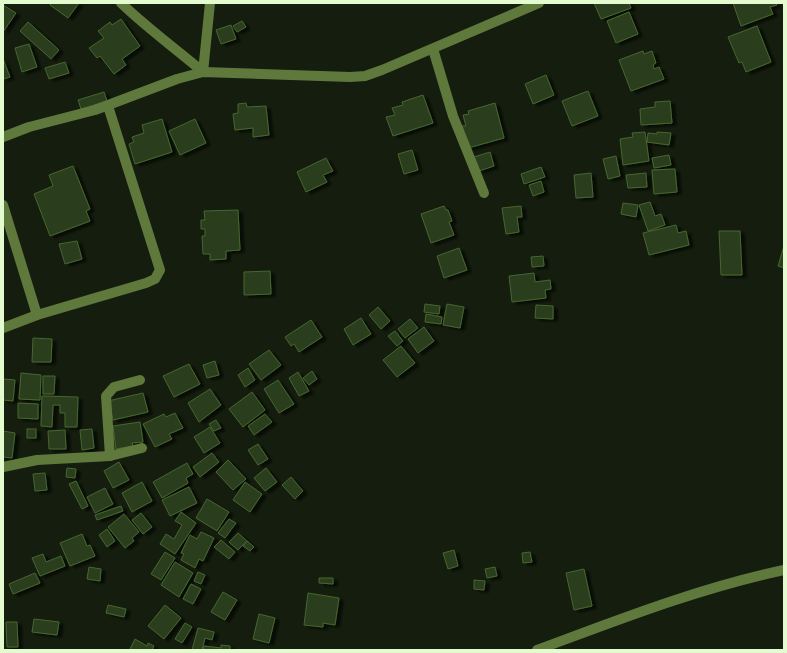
<svg xmlns="http://www.w3.org/2000/svg" width="787" height="653" font-family="'Sofia Sans Condensed',sans-serif">
<style>
.building{fill:#293d1c;stroke:#46672f;filter:url(#shadow)}
.lines{fill:none;stroke-linecap:round;stroke-linejoin:round}
.minor{stroke:#5f793d;stroke-width:10}
</style>
<defs>
<filter id="shadow"><feDropShadow dx="4.5" dy="2.5" stdDeviation="1" flood-color="#0009"/></filter>
</defs>
<rect width="100%" height="100%" fill="#151e0e"/>
<g class="building">
<polygon points="51,3 79,3 68,18 50,5"/>
<polygon points="594,3 629,3 631,8 601,19"/>
<polygon points="733,3 776,3 777,5 770,7 773,14 741,26"/>
<polygon points="3,5 16,13 3,32"/>
<polygon points="629,12 638,34 616,43 607,21"/>
<polygon points="121,19 140,46 122,59 126,65 114,74 100,56 97,58 89,48 104,38 98,31 110,22 112,25"/>
<polygon points="242,21 246,27 237,32 233,26"/>
<polygon points="28,22 59,50 51,59 20,31"/>
<polygon points="231,25 236,39 221,44 216,30"/>
<polygon points="757,26 771,62 746,72 742,62 739,63 728,37"/>
<polygon points="29,44 37,67 22,72 15,48"/>
<polygon points="643,51 644,54 652,51 656,63 653,65 654,69 659,67 664,79 631,91 619,60"/>
<polygon points="3,59 10,77 3,79"/>
<polygon points="65,62 69,73 49,79 45,68"/>
<polygon points="546,75 554,95 533,104 525,84"/>
<polygon points="588,91 598,116 572,126 562,101"/>
<polygon points="104,92 107,101 81,109 78,100"/>
<polygon points="423,95 433,123 393,136 386,117 395,115 392,108 403,105 402,102"/>
<polygon points="670,101 672,123 641,125 640,109 655,107 655,102"/>
<polygon points="246,103 247,107 266,106 269,135 253,137 253,128 235,130 233,114 238,113 238,104"/>
<polygon points="495,103 504,138 468,148 462,126 466,126 463,115 469,114 468,111"/>
<polygon points="162,119 172,152 135,164 129,144 134,142 132,137 144,133 142,125"/>
<polygon points="195,119 206,143 180,155 169,131"/>
<polygon points="645,132 649,161 623,165 620,139 633,137 632,133"/>
<polygon points="657,132 671,133 669,145 647,142 648,133 657,134"/>
<polygon points="412,150 418,170 404,174 398,154"/>
<polygon points="490,152 494,166 479,171 474,157"/>
<polygon points="669,155 671,165 654,168 652,158"/>
<polygon points="616,156 620,176 608,179 603,159"/>
<polygon points="326,158 333,171 323,175 327,182 306,192 297,172"/>
<polygon points="73,166 90,209 86,211 90,221 50,236 34,194 53,186 49,175"/>
<polygon points="541,167 545,177 524,184 521,174"/>
<polygon points="675,169 677,192 654,194 652,170"/>
<polygon points="591,173 593,197 576,198 574,175"/>
<polygon points="646,173 647,187 628,188 626,175"/>
<polygon points="541,181 544,192 533,196 529,185"/>
<polygon points="650,202 655,216 661,214 665,225 648,231 639,205"/>
<polygon points="623,203 638,205 636,217 621,214"/>
<polygon points="444,206 446,210 448,210 452,221 449,222 454,235 431,243 421,214"/>
<polygon points="521,206 522,217 517,217 519,232 506,234 502,208"/>
<polygon points="238,210 240,250 226,251 226,259 210,260 210,254 203,254 202,236 205,236 205,229 201,229 201,220 205,220 204,211"/>
<polygon points="676,225 678,233 686,231 689,245 649,255 643,233"/>
<polygon points="719,231 740,231 742,275 721,275"/>
<polygon points="77,241 82,259 65,264 59,244"/>
<polygon points="784,246 784,268 778,266"/>
<polygon points="459,248 467,270 444,278 437,256"/>
<polygon points="543,256 544,266 532,267 531,257"/>
<polygon points="270,271 271,294 244,295 244,272"/>
<polygon points="534,273 535,282 550,280 551,289 545,290 546,298 512,302 509,276"/>
<polygon points="425,304 440,306 439,314 424,312"/>
<polygon points="447,304 464,307 460,328 443,325"/>
<polygon points="536,305 553,306 553,319 535,318"/>
<polygon points="378,307 390,321 381,329 369,315"/>
<polygon points="426,314 442,317 441,324 425,322"/>
<polygon points="361,318 371,334 353,345 344,329"/>
<polygon points="410,319 418,328 405,338 398,329"/>
<polygon points="311,320 322,337 299,352 294,344 291,346 285,337"/>
<polygon points="424,327 434,341 418,353 408,339"/>
<polygon points="395,331 403,341 397,346 388,336"/>
<polygon points="33,338 52,339 51,362 32,362"/>
<polygon points="401,346 415,363 397,377 383,360"/>
<polygon points="269,350 281,365 261,380 249,364"/>
<polygon points="215,361 219,375 207,378 203,365"/>
<polygon points="189,364 200,384 174,397 163,376"/>
<polygon points="248,368 255,380 245,387 238,375"/>
<polygon points="312,371 317,379 309,385 303,378"/>
<polygon points="298,372 309,391 299,396 289,378"/>
<polygon points="21,373 41,375 40,400 19,399"/>
<polygon points="43,376 55,376 54,394 43,394"/>
<polygon points="3,379 15,380 13,401 3,400"/>
<polygon points="278,380 294,404 279,413 264,389"/>
<polygon points="210,389 221,405 199,422 188,403"/>
<polygon points="252,392 265,410 243,427 229,409"/>
<polygon points="143,393 148,412 113,420 108,401"/>
<polygon points="42,396 78,397 77,427 65,427 65,413 60,413 60,405 53,405 52,427 41,426"/>
<polygon points="18,403 38,404 38,419 18,418"/>
<polygon points="175,413 183,428 169,434 172,439 155,447 143,424 164,414 166,417"/>
<polygon points="265,414 272,422 254,435 248,426"/>
<polygon points="216,420 221,428 214,431 209,424"/>
<polygon points="140,422 143,442 132,443 133,446 116,449 113,426"/>
<polygon points="210,427 220,443 204,453 194,437"/>
<rect x="27" y="429" width="9" height="9"/>
<polygon points="92,429 94,448 82,450 80,430"/>
<polygon points="65,430 66,449 49,449 48,431"/>
<polygon points="3,431 15,433 12,458 3,457"/>
<polygon points="258,444 268,459 258,465 248,450"/>
<polygon points="212,453 219,462 200,477 193,467"/>
<polygon points="228,460 246,479 233,490 216,472"/>
<polygon points="119,462 129,480 113,488 104,471"/>
<polygon points="187,463 193,474 186,478 188,483 162,498 153,482"/>
<polygon points="67,468 76,469 75,478 66,477"/>
<polygon points="266,468 277,482 265,491 254,478"/>
<polygon points="45,473 47,490 35,491 33,474"/>
<polygon points="291,477 303,491 295,499 282,485"/>
<polygon points="76,481 88,506 82,509 69,484"/>
<polygon points="142,482 152,501 132,512 122,493"/>
<polygon points="245,482 262,494 250,512 233,500"/>
<polygon points="189,487 197,503 170,516 162,500"/>
<polygon points="105,488 113,504 95,513 87,497"/>
<polygon points="207,499 229,512 217,531 196,518"/>
<polygon points="121,506 123,511 97,520 95,515"/>
<polygon points="181,512 196,523 175,554 160,544 166,534 174,539 182,525 175,521"/>
<polygon points="141,513 152,527 143,534 132,520"/>
<polygon points="124,514 139,532 132,538 134,541 125,548 108,527"/>
<polygon points="229,519 236,523 225,538 218,533"/>
<polygon points="107,529 115,541 107,547 99,535"/>
<polygon points="201,532 214,538 203,561 199,559 195,568 181,560 184,554 181,553 190,535 197,539"/>
<polygon points="238,533 247,541 238,550 229,542"/>
<polygon points="82,534 87,546 90,545 95,556 70,566 60,543"/>
<polygon points="221,540 235,552 229,559 214,547"/>
<polygon points="247,541 254,547 250,551 243,546"/>
<polygon points="454,550 458,566 448,569 443,553"/>
<polygon points="165,552 175,558 161,580 151,574"/>
<polygon points="530,552 532,562 523,563 522,553"/>
<polygon points="43,554 46,562 61,556 65,566 40,576 32,558"/>
<polygon points="175,562 193,573 179,597 161,585"/>
<polygon points="89,567 101,569 100,581 87,579"/>
<polygon points="495,567 497,576 487,578 485,569"/>
<polygon points="584,569 592,606 574,610 566,573"/>
<polygon points="198,572 205,575 201,584 194,581"/>
<polygon points="35,573 40,583 13,594 9,584"/>
<polygon points="319,578 333,578 333,584 319,583"/>
<polygon points="474,580 485,581 484,590 474,589"/>
<polygon points="191,584 201,589 193,604 183,599"/>
<polygon points="223,592 237,600 225,620 211,612"/>
<polygon points="308,593 339,598 335,625 323,623 323,627 304,625"/>
<polygon points="108,605 126,609 124,617 106,613"/>
<polygon points="165,605 181,618 164,639 148,626"/>
<polygon points="259,614 275,618 269,643 253,639"/>
<polygon points="34,619 59,622 57,635 32,632"/>
<polygon points="6,622 17,622 18,647 7,647"/>
<polygon points="185,623 192,627 182,643 175,639"/>
<polygon points="198,628 214,632 212,640 205,638 202,650 192,650"/>
<polygon points="135,639 147,646 148,643 154,646 152,650 132,650 130,649"/>
<polygon points="221,645 230,646 230,650 203,650 204,646 221,648"/>
</g>
<g class="lines">
<g class="minor">
<path d="M 121,3 C 147,28 176,49 203,72"/>
<polyline points="433,49 453,116 484,193"/>
<polyline points="203,72 210,3"/>
<polyline points="3,137 29,127 95,110 177,79 203,72 350,77 365,76 382,70 539,3"/>
<polyline points="3,205 37,315"/>
<polyline points="3,328 37,315 146,283 155,279 160,270 108,106"/>
<polyline points="110,456 106,396 114,387 140,380"/>
<polyline points="3,467 37,460 110,456 142,448"/>
<path d="M 537,650 C 618,620 699,588 784,570"/>
</g>
</g>
<rect width="787" height="653" fill="none" stroke="#e4fbcf" stroke-width="8"/>
</svg>
